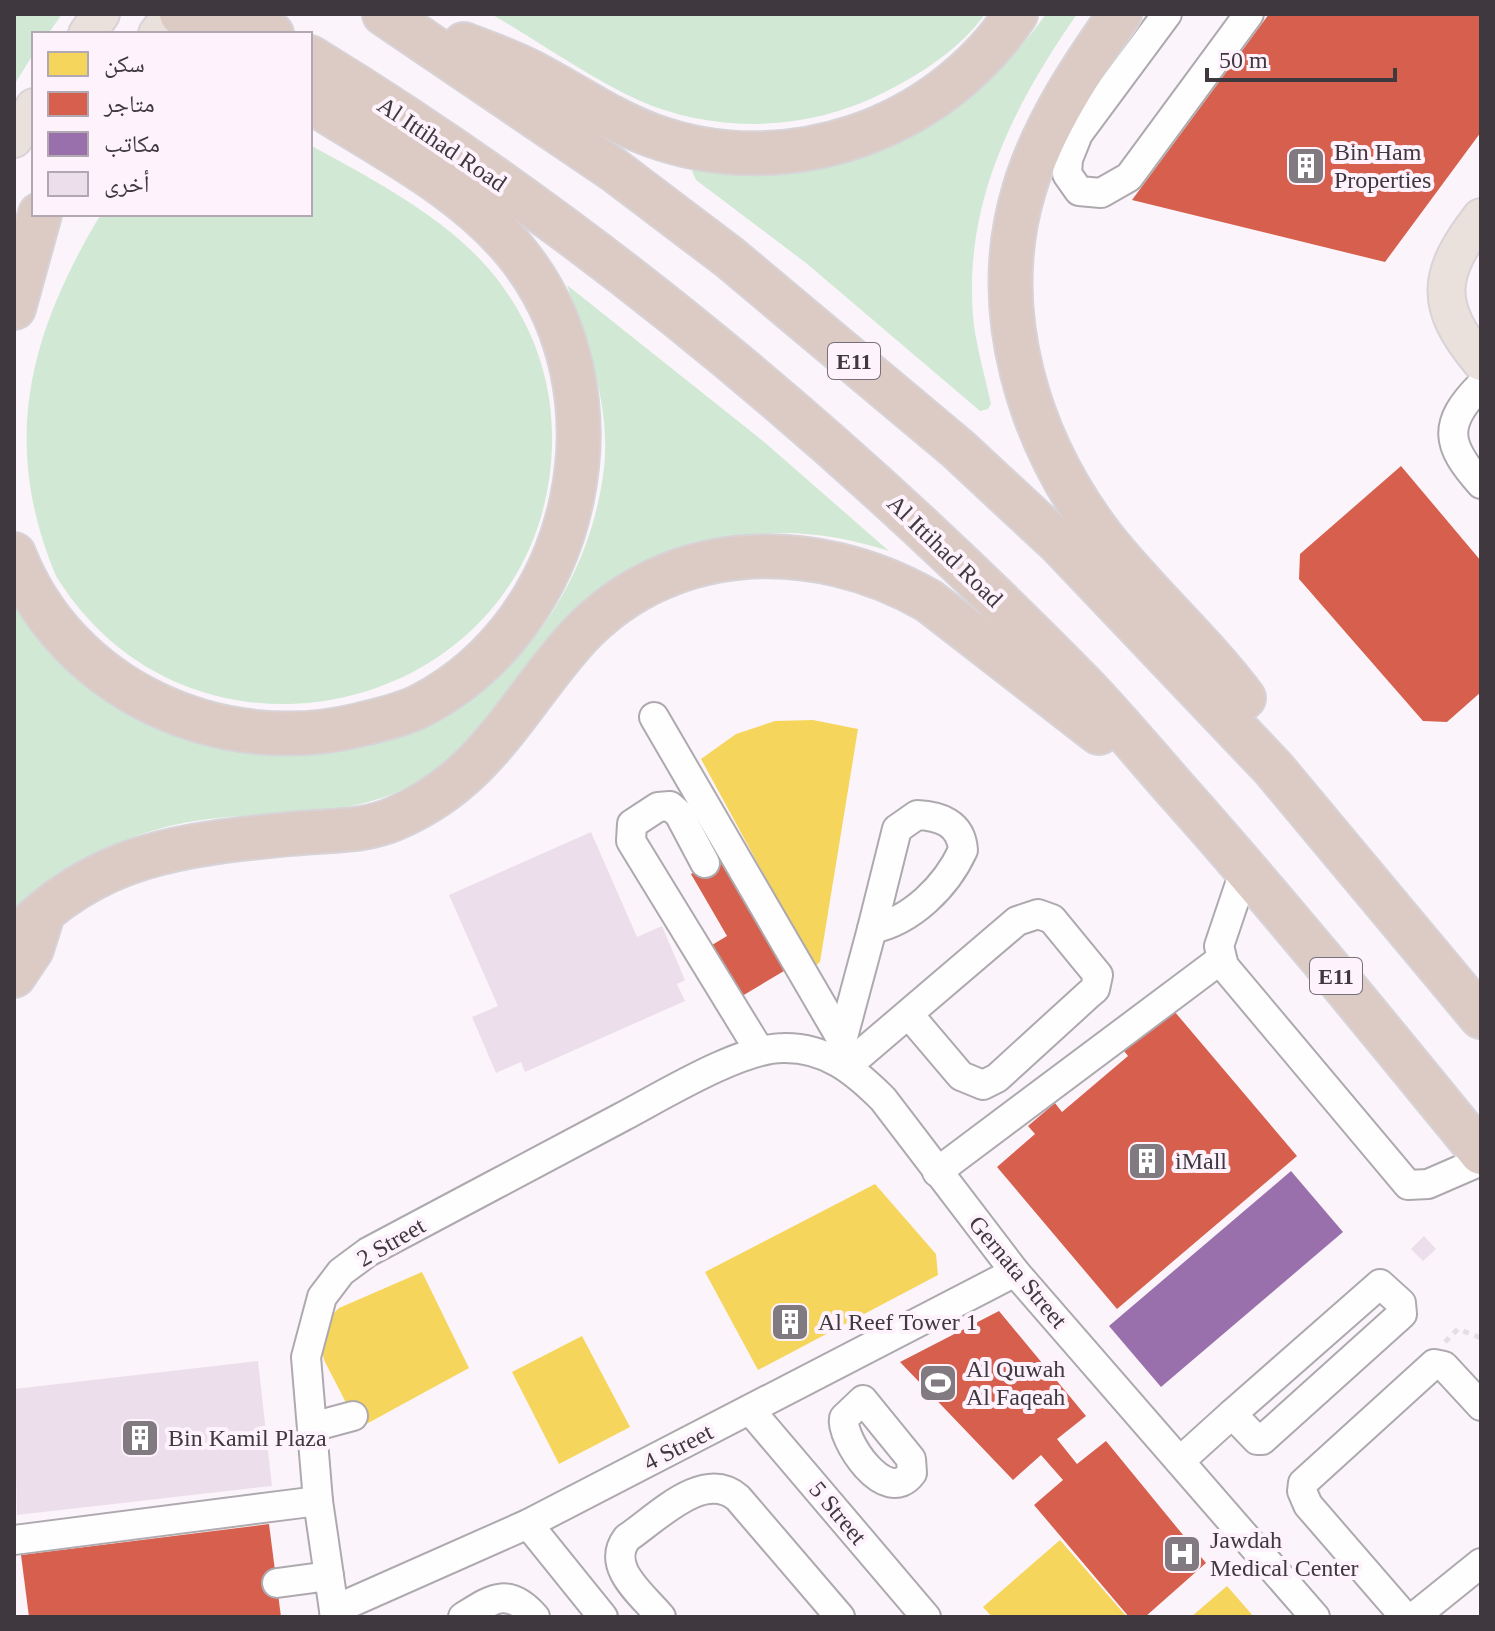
<svg xmlns="http://www.w3.org/2000/svg" width="1495" height="1631" font-family="'Times New Roman','Noto Naskh Arabic',serif">
<style>
.green{fill:#d1e9d4}
.homes{fill:#f6d55c}
.shops{fill:#d6604d}
.offices{fill:#9970ab}
.building{fill:#ecdfeb}
.lines{fill:none;stroke-linecap:round;stroke-linejoin:round}
.minor-casing{stroke:#aea9ae;stroke-width:32}
.major-casing{stroke:#d7d3d7;stroke-width:40}
.highway-casing{stroke:#d7d3d7;stroke-width:46}
.path{stroke:#e2e0e2;stroke-width:5;stroke-dasharray:6 6;stroke-linecap:butt}
.minor{stroke:#fefefe;stroke-width:28}
.major{stroke:#eae0dc;stroke-width:36}
.highway{stroke:#dccbc5;stroke-width:42}
.labels{text-anchor:middle;stroke-width:8;stroke-linejoin:round;paint-order:stroke}
.shield{fill:#fef2fd;stroke:#787077;stroke-width:2}
.shield-label{font-size:22px;font-weight:bold;fill:#3f383e}
.street-label{font-size:24px;fill:#3f383e;stroke:#fef2fd}
.poi-label{font-size:24px;fill:#3f383e;stroke:#fef2fd;text-anchor:start}
</style>
<rect width="100%" height="100%" fill="#fbf5fb"/>
<g class="green">
<polygon points="14,14 62,14 48,34 34,34 34,53 14,85"/>
<path d="M 491,14 L 985,14 C 961,48 921,74 885,92 C 810,131 717,135 638,100 C 590,78 538,41 491,14 Z"/>
<path d="M 1046,14 L 1077,14 C 1012,108 961,207 974,326 C 978,352 985,377 991,404 L 988,409 L 980,411 L 806,263 L 696,180 L 692,171 C 709,162 764,174 788,172 C 893,162 986,99 1046,14 Z"/>
<path d="M 310,145 C 370,178 442,215 488,268 C 531,318 554,379 552,446 C 544,712 195,801 56,576 C 0,442 29,334 101,214 L 310,214 Z"/>
<path d="M 567,285 L 763,441 L 889,551 C 810,526 748,527 670,554 L 469,746 C 446,763 423,781 397,792 C 345,815 283,812 228,817 C 148,823 71,855 14,911 L 14,599 C 59,641 119,713 175,734 C 237,758 303,758 366,740 C 385,735 406,732 424,724 C 525,682 592,573 604,468 C 611,405 587,343 567,285 Z"/>
</g>
<g class="homes">
<polygon points="813,720 858,729 820,962 814,967 701,759 736,734 775,721"/>
<polygon points="875,1184 936,1254 938,1275 758,1370 705,1272"/>
<polygon points="422,1272 469,1368 359,1428 324,1360 321,1346 329,1318 339,1308"/>
<polygon points="582,1336 630,1427 559,1464 512,1372"/>
<polygon points="1060,1540 1127,1617 992,1617 983,1607"/>
<polygon points="1227,1586 1254,1617 1191,1617"/>
</g>
<g class="shops">
<polygon points="1269,14 1481,14 1481,132 1385,262 1132,200"/>
<polygon points="1401,466 1481,561 1481,692 1447,722 1423,721 1299,579 1300,554"/>
<polygon points="723,855 789,968 737,999 707,948 727,936 691,874"/>
<polygon points="1169,1005 1297,1156 1117,1309 997,1167 1035,1134 1028,1126 1055,1103 1062,1112 1128,1056 1120,1046"/>
<polygon points="999,1311 1086,1416 1057,1439 1077,1464 1106,1441 1206,1563 1145,1617 1129,1617 1034,1505 1063,1480 1041,1455 1013,1480 900,1362"/>
<polygon points="269,1524 281,1617 29,1617 21,1555"/>
</g>
<polygon class="offices" points="1291,1171 1343,1232 1161,1387 1109,1326"/>
<g class="building">
<polygon points="591,832 637,937 662,926 685,980 677,984 685,1001 525,1072 521,1062 496,1073 472,1017 498,1006 449,895"/>
<polygon points="1424,1236 1436,1249 1423,1261 1411,1249"/>
<polygon points="258,1361 272,1486 17,1515 14,1389"/>
</g>
<g class="lines">
<g class="minor-casing">
<g id="minor">
<polyline points="1167,14 1078,134 1068,159 1067,174 1079,191 1101,193 1129,177 1249,14"/>
<path d="M 1481,385 C 1442,424 1446,445 1481,484"/>
<polyline points="654,717 842,1040"/>
<path d="M 917,815 C 940,816 961,823 963,850 C 946,887 911,921 872,929 L 897,829 Z"/>
<polyline points="705,863 679,814 670,806 658,807 632,824 631,841 759,1050"/>
<polyline points="1246,866 1219,946 1224,966 1408,1185 1428,1184 1481,1161"/>
<polyline points="840,1048 872,929"/>
<polyline points="847,1066 1017,921 1038,914 1052,919 1098,975 1095,989 1089,994 997,1078 983,1085 961,1076 910,1016"/>
<polyline points="937,1172 1220,960"/>
<polygon points="1380,1284 1401,1303 1402,1314 1262,1440 1257,1440 1232,1414"/>
<path d="M 863,1400 L 911,1459 L 912,1473 C 886,1509 840,1438 844,1418 Z"/>
<polyline points="750,1410 926,1617"/>
<polyline points="312,1427 353,1416"/>
<polyline points="1180,1461 1232,1414"/>
<polyline points="528,1524 603,1617"/>
<polyline points="14,1540 318,1501"/>
<polyline points="277,1583 329,1576"/>
<polyline points="334,1610 528,1524 1015,1272"/>
<path d="M 335,1617 L 318,1501 L 306,1357 L 322,1297 L 341,1272 L 368,1252 C 453,1207 537,1162 622,1117 C 662,1096 740,1048 783,1048 C 826,1047 855,1071 883,1099 L 1015,1272 L 1315,1617"/>
<path d="M 463,1617 C 492,1599 508,1586 535,1617"/>
<path d="M 661,1617 C 642,1594 605,1567 627,1538 C 657,1518 704,1468 738,1498 L 840,1617"/>
<polyline points="1405,1617 1308,1505 1302,1491 1303,1483 1434,1364 1444,1366 1481,1406"/>
<polyline points="1414,1617 1481,1563"/>
</g>
</g>
<g class="major-casing">
<g id="major">
<polyline points="87,34 101,14"/>
<polyline points="157,34 172,14"/>
<polyline points="14,139 34,107"/>
<path d="M 1481,217 C 1437,274 1433,305 1481,362"/>
</g>
</g>
<g class="highway-casing">
<g id="highway">
<polyline points="181,14 208,34"/>
<polyline points="237,14 272,34"/>
<polyline points="384,14 614,170 729,257 958,449 1059,543 1273,768 1481,1017"/>
<path d="M 1120,14 C 1082,68 1043,126 1024,190 C 988,310 1028,440 1103,538 C 1147,594 1201,641 1244,698"/>
<path d="M 464,44 C 489,54 514,62 537,75 C 575,95 610,120 651,135 C 783,184 938,132 1016,14"/>
<path d="M 310,57 C 593,230 850,448 1082,684 C 1116,719 1147,757 1179,793 C 1283,910 1382,1032 1481,1153"/>
<polyline points="14,308 40,214"/>
<path d="M 14,554 C 67,690 220,759 359,725 C 379,720 402,715 420,706 C 582,622 631,392 515,251 C 462,186 379,146 310,101"/>
<path d="M 14,940 C 98,850 187,844 301,833 C 334,830 365,832 396,818 C 482,781 512,714 570,646 C 663,537 812,534 929,601 L 1099,733"/>
<polyline points="14,976 32,949 42,917"/>
</g>
</g>
<polyline class="path" points="1445,1342 1458,1329 1481,1338"/>
<use href="#minor" class="minor"/>
<use href="#major" class="major"/>
<use href="#highway" class="highway"/>
</g>
<defs>
<g id="building-square" transform="scale(2)"><rect x="-9" y="-9" width="18" height="18" rx="4" fill="#817a80" stroke="#fef2fd"/><path d="M-4-6H4V6H1V3H-1V6H-4ZM-2.5-4.3h1.7v1.8h-1.7ZM.8-4.3h1.7v1.8H.8ZM-2.5-1h1.7V.8h-1.7ZM.8-1h1.7V.8H.8Z" fill="#fff"/></g>
<g id="stadium-square" transform="scale(2)"><rect x="-9" y="-9" width="18" height="18" rx="4" fill="#817a80" stroke="#fef2fd"/><path d="M0-5a6.5 5 0 1 0 0 10a6.5 5 0 1 0 0-10ZM-3.5-1.8h7v3.6h-7Z" fill="#fff"/></g>
<g id="hospital-square" transform="scale(2)"><rect x="-9" y="-9" width="18" height="18" rx="4" fill="#817a80" stroke="#fef2fd"/><path d="M-5-5h3v3.5h4V-5h3V5h-3V1.5h-4V5h-3Z" fill="#fff"/></g>
</defs>
<g fill-rule="evenodd">
<use href="#building-square" x="1306" y="166"/>
<use href="#building-square" x="1147" y="1161"/>
<use href="#building-square" x="790" y="1322"/>
<use href="#stadium-square" x="938" y="1383"/>
<use href="#building-square" x="140" y="1438"/>
<use href="#hospital-square" x="1182" y="1554"/>
</g>
<g class="labels">
<g class="shield">
<rect x="828" y="343" width="52" height="36" rx="6"/>
<rect x="1310" y="958" width="52" height="36" rx="6"/>
</g>
<g class="shield-label">
<text x="854" y="369">E11</text>
<text x="1336" y="984">E11</text>
</g>
<g class="street-label">
<text transform="translate(442 144) rotate(34)" y="8">Al Ittihad Road</text>
<text transform="translate(945 551) rotate(44)" y="8">Al Ittihad Road</text>
<text transform="translate(391 1242) rotate(-30)" y="8">2 Street</text>
<text transform="translate(1018 1272) rotate(50)" y="8">Gernata Street</text>
<text transform="translate(678 1447) rotate(-27)" y="8">4 Street</text>
<text transform="translate(838 1513) rotate(50)" y="8">5 Street</text>
</g>
<g class="poi-label">
<text x="1334" y="160">Bin Ham<tspan x="1334" dy="28">Properties</tspan></text>
<text x="1175" y="1169">iMall</text>
<text x="818" y="1330">Al Reef Tower 1</text>
<text x="966" y="1377">Al Quwah<tspan x="966" dy="28">Al Faqeah</tspan></text>
<text x="168" y="1446">Bin Kamil Plaza</text>
<text x="1210" y="1548">Jawdah<tspan x="1210" dy="28">Medical Center</tspan></text>
</g>
</g>
<rect width="1495" height="1631" fill="none" stroke="#3f383e" stroke-width="32"/>
<rect x="32" y="32" width="280" height="184" fill="#fef2fd" stroke="#b2a8b1" stroke-width="2"/>
<rect x="48" y="52" width="40" height="24" fill="#f6d55c" stroke="#b2a8b1" stroke-width="2"/>
<text x="104" y="72" font-size="24" fill="#3f383e">سكن</text>
<rect x="48" y="92" width="40" height="24" fill="#d6604d" stroke="#b2a8b1" stroke-width="2"/>
<text x="104" y="112" font-size="24" fill="#3f383e">متاجر</text>
<rect x="48" y="132" width="40" height="24" fill="#9970ab" stroke="#b2a8b1" stroke-width="2"/>
<text x="104" y="152" font-size="24" fill="#3f383e">مكاتب</text>
<rect x="48" y="172" width="40" height="24" fill="#ecdfeb" stroke="#b2a8b1" stroke-width="2"/>
<text x="104" y="192" font-size="24" fill="#3f383e">أخرى</text>
<path d="M1207 68v12h188v-12" fill="none" stroke="#3f383e" stroke-width="4"/>
<text x="1219" y="68" font-size="24" fill="#3f383e" stroke="#fef2fd" stroke-width="6" paint-order="stroke">50 m</text>
</svg>
